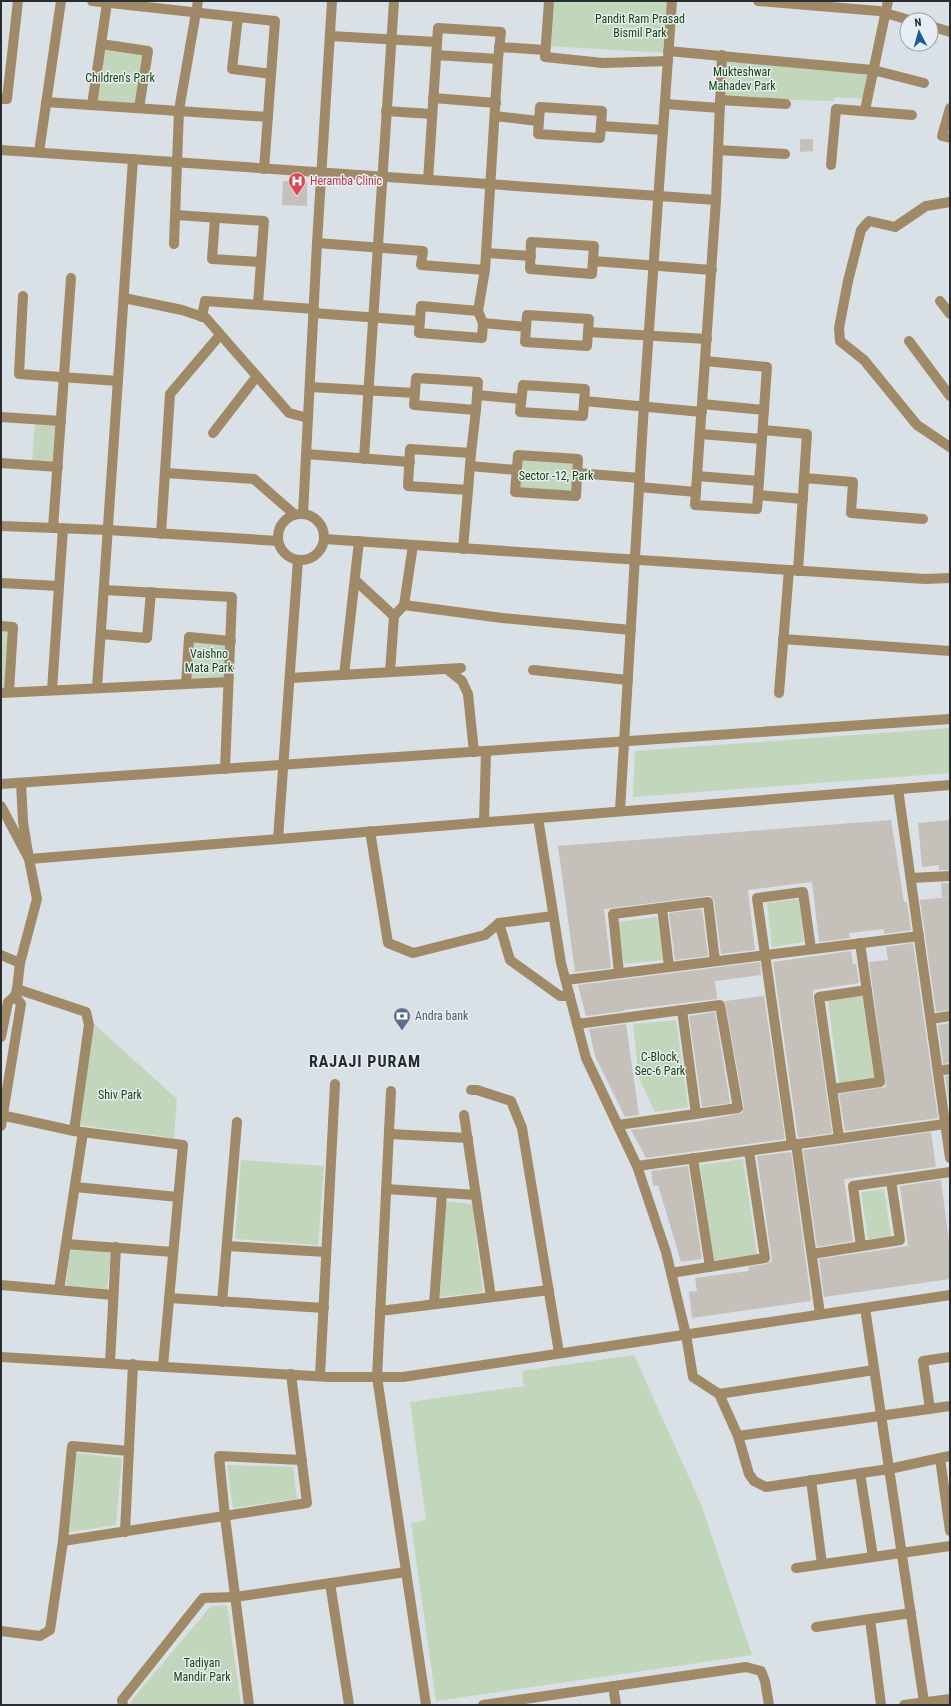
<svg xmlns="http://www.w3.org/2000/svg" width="951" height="1706" font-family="'Roboto Condensed',sans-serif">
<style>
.green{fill:#c1d6bb}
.building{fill:#c6c0ba}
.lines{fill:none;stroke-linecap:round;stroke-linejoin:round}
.minor{stroke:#a08966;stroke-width:10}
.labels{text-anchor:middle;stroke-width:3;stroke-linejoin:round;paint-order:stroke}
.park-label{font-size:12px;fill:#1c460e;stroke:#e6eef4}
.health-label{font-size:12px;fill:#be3a42;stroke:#e6eef4;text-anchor:start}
.service-label{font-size:12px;fill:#4e5e75;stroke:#e6eef4;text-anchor:start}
.district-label{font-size:16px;font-weight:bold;letter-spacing:1px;fill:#252b2f;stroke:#e6eef4}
</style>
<rect width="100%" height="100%" fill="#d9e0e6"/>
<g class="green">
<polygon points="551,1 669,1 666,53 548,46"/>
<polygon points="103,47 146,53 138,106 95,103"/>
<polygon points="724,58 871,72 865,99 834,97 834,101 722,98"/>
<polygon points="35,421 59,422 56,466 32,463"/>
<polygon points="519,456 577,460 575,495 516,491"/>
<polygon points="1,628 11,629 8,691 1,691"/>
<polygon points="191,640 229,642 227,681 188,682"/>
<polygon points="950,728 950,773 633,797 635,751"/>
<polygon points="799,899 804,942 772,947 767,903"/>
<polygon points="657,917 663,960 624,964 618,922"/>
<polygon points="862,996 874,1078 839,1083 828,1000"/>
<polygon points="676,1020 688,1107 655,1112 639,1078 633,1024"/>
<polygon points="94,1024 177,1099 174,1138 80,1125"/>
<polygon points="743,1159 757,1254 714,1260 700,1165"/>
<polygon points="241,1160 324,1166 318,1245 235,1239"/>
<polygon points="884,1189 891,1236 868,1239 861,1192"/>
<polygon points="446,1201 472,1204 483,1292 440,1297"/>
<polygon points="70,1249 111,1252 107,1289 66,1286"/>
<polygon points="634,1355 701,1504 752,1655 436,1701 411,1523 426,1520 410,1402 524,1386 522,1371"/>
<polygon points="77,1453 122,1458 116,1525 69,1532"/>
<polygon points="227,1465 293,1467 297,1499 233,1508"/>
<polygon points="227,1605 241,1705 132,1705 131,1701 211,1606"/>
</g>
<g class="building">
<polygon points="800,139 813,139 813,151 800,152"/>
<polygon points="283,181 307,182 307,206 282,205"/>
<polygon points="891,820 904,902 907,902 911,930 884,934 884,929 849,933 850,938 819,942 812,882 748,890 755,950 721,954 714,901 711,896 707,896 604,909 611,968 575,972 558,846"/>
<polygon points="950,820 950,870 939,870 939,865 922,867 918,823"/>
<polygon points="941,883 950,883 950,897 942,897"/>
<polygon points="950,897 950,1010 936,1012 920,900"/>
<polygon points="702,909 708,956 675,960 669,913"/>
<polygon points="913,943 938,1118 845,1131 839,1094 886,1087 869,962 888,960 886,947"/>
<polygon points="851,951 853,964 856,964 859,983 813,990 813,998 832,1133 798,1138 773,962"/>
<polygon points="760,962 761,975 715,981 717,999 624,1010 624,1011 586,1016 578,985"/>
<polygon points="764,996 785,1139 646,1158 631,1130 701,1121 742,1113 744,1107 725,1001"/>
<polygon points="715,1012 730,1103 702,1107 689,1016"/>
<polygon points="950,1023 950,1063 943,1064 938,1025"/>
<polygon points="626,1024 639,1115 625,1117 595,1056 589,1029"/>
<polygon points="945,1076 950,1076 950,1111"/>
<polygon points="931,1132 936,1167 844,1179 853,1241 817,1247 803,1150"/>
<polygon points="791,1152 811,1299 810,1301 692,1318 689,1292 697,1291 695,1278 749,1271 748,1267 766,1264 772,1261 757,1156"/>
<polygon points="688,1166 702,1259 681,1262 658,1185 653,1186 651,1171"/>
<polygon points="941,1180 950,1249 950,1279 824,1297 819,1259 908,1246 900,1186"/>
</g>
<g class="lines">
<g class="minor">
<polyline points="92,1 275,21 264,169"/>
<polyline points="549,1 545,57 603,63 668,61"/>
<polyline points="758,1 879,11 909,20"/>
<polyline points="238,17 232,69 271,74"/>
<polyline points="931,26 950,32"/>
<polyline points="330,36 437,42"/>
<polyline points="101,44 148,51 139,108"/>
<polyline points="499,47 545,50"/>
<polyline points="668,51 873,70 924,83"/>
<polyline points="433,98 496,103"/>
<polyline points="1,99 7,99 18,1"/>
<polyline points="720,100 786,104"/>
<polyline points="46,102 268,117"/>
<polyline points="665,104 720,108"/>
<polyline points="92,105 107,3"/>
<polygon points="540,107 602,111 600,138 538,134"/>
<polyline points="950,108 942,136 950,138"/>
<polyline points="865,110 888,1"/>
<polyline points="386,111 432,114"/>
<polyline points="495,116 538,121"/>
<polyline points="601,126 663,130"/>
<polyline points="1,150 716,200"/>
<polyline points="718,150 785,154"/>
<polyline points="39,152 61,1"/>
<polyline points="831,165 836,109 912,115"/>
<polyline points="428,180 438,28 501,32 498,59 436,55"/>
<polyline points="950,202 926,206 895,227 869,221 861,230 848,281 839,328 840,341 864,360 917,425 950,447"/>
<polyline points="176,215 264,221 258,304"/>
<polyline points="215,218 212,259 261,262"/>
<polygon points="531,242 594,246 592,274 530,269"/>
<polyline points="317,243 423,251 421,265 485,270 498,59"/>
<polyline points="174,244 179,110 198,1"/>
<polyline points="486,253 531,256"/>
<polyline points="593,261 712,270"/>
<polyline points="23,296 19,374 118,381"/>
<polyline points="124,298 182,310 206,318 289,413 308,418"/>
<polyline points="940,301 950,314"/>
<polygon points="421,306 478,311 483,323 482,338 419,333"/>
<polyline points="478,311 485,270"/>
<polyline points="313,313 420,321"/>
<polygon points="527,315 589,319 587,346 525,342"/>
<polyline points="202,317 205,301 314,309"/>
<polyline points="483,323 526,327"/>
<polyline points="588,332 707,339"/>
<polyline points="909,341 950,396"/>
<polyline points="705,361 767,367 757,509 695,505 716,200 722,55"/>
<polygon points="416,378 478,382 476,410 414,405"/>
<polygon points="523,385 585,389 583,416 520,412"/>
<polyline points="310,387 415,393"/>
<polyline points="477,395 521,399"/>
<polyline points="584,401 702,412"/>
<polyline points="702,404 764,410"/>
<polyline points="1,417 61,421"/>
<polyline points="763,430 807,434 798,571"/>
<polyline points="213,433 257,376"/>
<polyline points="700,434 762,439"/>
<polygon points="410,449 471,453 468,490 408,486"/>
<polyline points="471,453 476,410"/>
<polyline points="306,454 410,462"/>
<polygon points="518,455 578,459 576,496 515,492"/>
<polyline points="364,459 394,1"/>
<polyline points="1,463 58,467"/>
<polyline points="470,466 517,470"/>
<polyline points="166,473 254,479 294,514"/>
<polyline points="577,473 640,478"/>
<polyline points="697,476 759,481"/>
<polyline points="804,478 853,482 851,513 923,519"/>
<polyline points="639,487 696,492"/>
<polyline points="758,495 803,499"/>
<circle cx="301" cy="537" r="23"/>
<polyline points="303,514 317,243 332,1"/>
<polyline points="1,526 108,530 278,541"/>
<polyline points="53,528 71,278"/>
<polyline points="161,534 170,394 220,335"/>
<polyline points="324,539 925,579 950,578"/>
<polyline points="463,549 468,490"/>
<polyline points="355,580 394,616"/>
<polyline points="1,583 59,586"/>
<polyline points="104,590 232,597 225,769"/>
<polyline points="404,605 502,618 631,630"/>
<polyline points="1,626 13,627 9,692"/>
<polyline points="101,634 147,638 151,592"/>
<polyline points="783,639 950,651"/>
<polyline points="447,669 462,681 468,694 474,752"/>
<polyline points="533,670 628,680"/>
<polyline points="390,672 394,616 404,605 413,545"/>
<polyline points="344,675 359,541"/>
<polyline points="290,678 461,668"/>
<polyline points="186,684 189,637 231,641"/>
<polyline points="97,688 133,159"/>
<polyline points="52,690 63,528"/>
<polyline points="1,693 228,682"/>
<polyline points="779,693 789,570"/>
<polyline points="21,783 23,822 29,859 950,785"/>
<polyline points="1,784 950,719"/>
<polyline points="898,789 950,1158"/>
<polyline points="1,806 29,859 37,899 20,963 17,989 15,996 8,1002 1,1037"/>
<polyline points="620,811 645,387 672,1"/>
<polyline points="538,818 561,963 586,1058 637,1166 666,1252 686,1335 693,1377 719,1394 738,1436 749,1474 754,1481 766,1487 889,1469 940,1458"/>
<polyline points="484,822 486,751"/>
<polyline points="370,831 388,943 413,953 485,935 499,923"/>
<polyline points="278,839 298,560"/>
<polyline points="911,878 950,876"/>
<polyline points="662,908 669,967"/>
<polyline points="553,916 499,923 510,960 560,996 570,996"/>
<polyline points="1,955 20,963"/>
<polyline points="619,973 613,914 708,902 715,961"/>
<polyline points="566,980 919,936"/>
<polyline points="17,989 86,1012 89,1025 74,1131"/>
<polyline points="682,1010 696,1114"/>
<polyline points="931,1019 950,1016"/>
<polyline points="577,1024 720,1005 738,1108 618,1125"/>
<polyline points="938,1071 950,1069"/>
<polyline points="832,1089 880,1082 860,943"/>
<polyline points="471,1090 477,1090 511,1101 522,1128 559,1353"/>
<polyline points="391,1091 377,1377 426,1705"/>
<polyline points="1,1115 74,1131 183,1145 163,1366"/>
<polyline points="464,1115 491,1297"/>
<polyline points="1,1126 21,1004 15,996"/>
<polyline points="389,1134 468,1138"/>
<polyline points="839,1138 819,997 867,990"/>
<polyline points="796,1144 820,1314"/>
<polyline points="792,1145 757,898 803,892 811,949"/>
<polyline points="693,1158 710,1267"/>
<polyline points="637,1166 945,1124"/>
<polyline points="75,1187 178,1197"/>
<polyline points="386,1189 476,1195"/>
<polyline points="66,1244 173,1252"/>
<polyline points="227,1246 326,1252"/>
<polyline points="861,1246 853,1186 950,1172"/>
<polyline points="812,1254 900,1240 891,1181"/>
<polyline points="671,1273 765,1258 749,1151"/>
<polyline points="1,1285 113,1295"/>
<polyline points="59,1290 83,1132"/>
<polyline points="169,1298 324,1308"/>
<polyline points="222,1302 237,1122"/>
<polyline points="434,1304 442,1193"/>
<polyline points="865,1308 924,1702"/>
<polyline points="380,1311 549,1290"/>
<polyline points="1,1357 329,1377 403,1377 950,1295"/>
<polyline points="110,1363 116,1247"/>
<polyline points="320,1376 335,1084"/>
<polyline points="719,1394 874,1370"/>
<polyline points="930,1409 923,1361 950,1357"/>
<polyline points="738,1436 950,1406"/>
<polyline points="950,1456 940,1458 950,1531"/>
<polyline points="860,1473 873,1557"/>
<polyline points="811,1480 822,1564"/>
<polyline points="125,1532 133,1364"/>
<polyline points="63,1541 307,1503 291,1374"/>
<polyline points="796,1568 950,1546"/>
<polyline points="330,1583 349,1705"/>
<polyline points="870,1619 881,1705"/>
<polyline points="816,1627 911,1613"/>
<polyline points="1,1631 40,1636 50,1630 63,1541 72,1446 129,1451"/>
<polyline points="613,1686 616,1705"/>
<polyline points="123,1705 122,1700 203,1598 235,1597 406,1572"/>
<polyline points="249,1705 225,1517 219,1456 302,1460"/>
<polyline points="483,1705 746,1667 761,1671 765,1681 769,1705"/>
<polyline points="904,1705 950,1699"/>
</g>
</g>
<defs>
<g id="hospital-pin" transform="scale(0.9)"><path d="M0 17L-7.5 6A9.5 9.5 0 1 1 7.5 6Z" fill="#e0444e" stroke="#e6eef4"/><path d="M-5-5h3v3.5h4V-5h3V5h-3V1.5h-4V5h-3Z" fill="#fff"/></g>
<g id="bank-pin" transform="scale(0.9)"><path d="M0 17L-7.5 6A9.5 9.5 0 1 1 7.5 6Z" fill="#5c6f8a" stroke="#e6eef4"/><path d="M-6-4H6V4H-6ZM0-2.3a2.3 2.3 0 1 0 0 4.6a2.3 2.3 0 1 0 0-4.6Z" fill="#fff"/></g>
</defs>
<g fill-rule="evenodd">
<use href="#hospital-pin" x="297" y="181"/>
<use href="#bank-pin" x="402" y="1016"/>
</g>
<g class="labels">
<g class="park-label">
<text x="640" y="23">Pandit Ram Prasad<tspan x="640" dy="14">Bismil Park</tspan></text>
<text x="742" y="76">Mukteshwar<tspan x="742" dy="14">Mahadev Park</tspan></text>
<text x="120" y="82">Children's Park</text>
<text x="556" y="480">Sector -12, Park</text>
<text x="209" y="658">Vaishno<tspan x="209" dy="14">Mata Park</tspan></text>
<text x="660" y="1061">C-Block,<tspan x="660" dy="14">Sec-6 Park</tspan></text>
<text x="120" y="1099">Shiv Park</text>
<text x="202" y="1667">Tadiyan<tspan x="202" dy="14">Mandir Park</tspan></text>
</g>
<g class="health-label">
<text x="310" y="185">Heramba Clinic</text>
</g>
<g class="service-label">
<text x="415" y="1020">Andra bank</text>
</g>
<g class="district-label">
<text x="365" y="1067">RAJAJI PURAM</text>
</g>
</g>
<rect width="951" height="1706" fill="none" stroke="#2a2d2f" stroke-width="4"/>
<g transform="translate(919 32) rotate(354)"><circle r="19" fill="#e6eef4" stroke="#9ba1a5"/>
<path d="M0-3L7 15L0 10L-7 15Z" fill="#1e5b92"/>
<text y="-6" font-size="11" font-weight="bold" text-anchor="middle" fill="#2a2d2f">N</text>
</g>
</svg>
